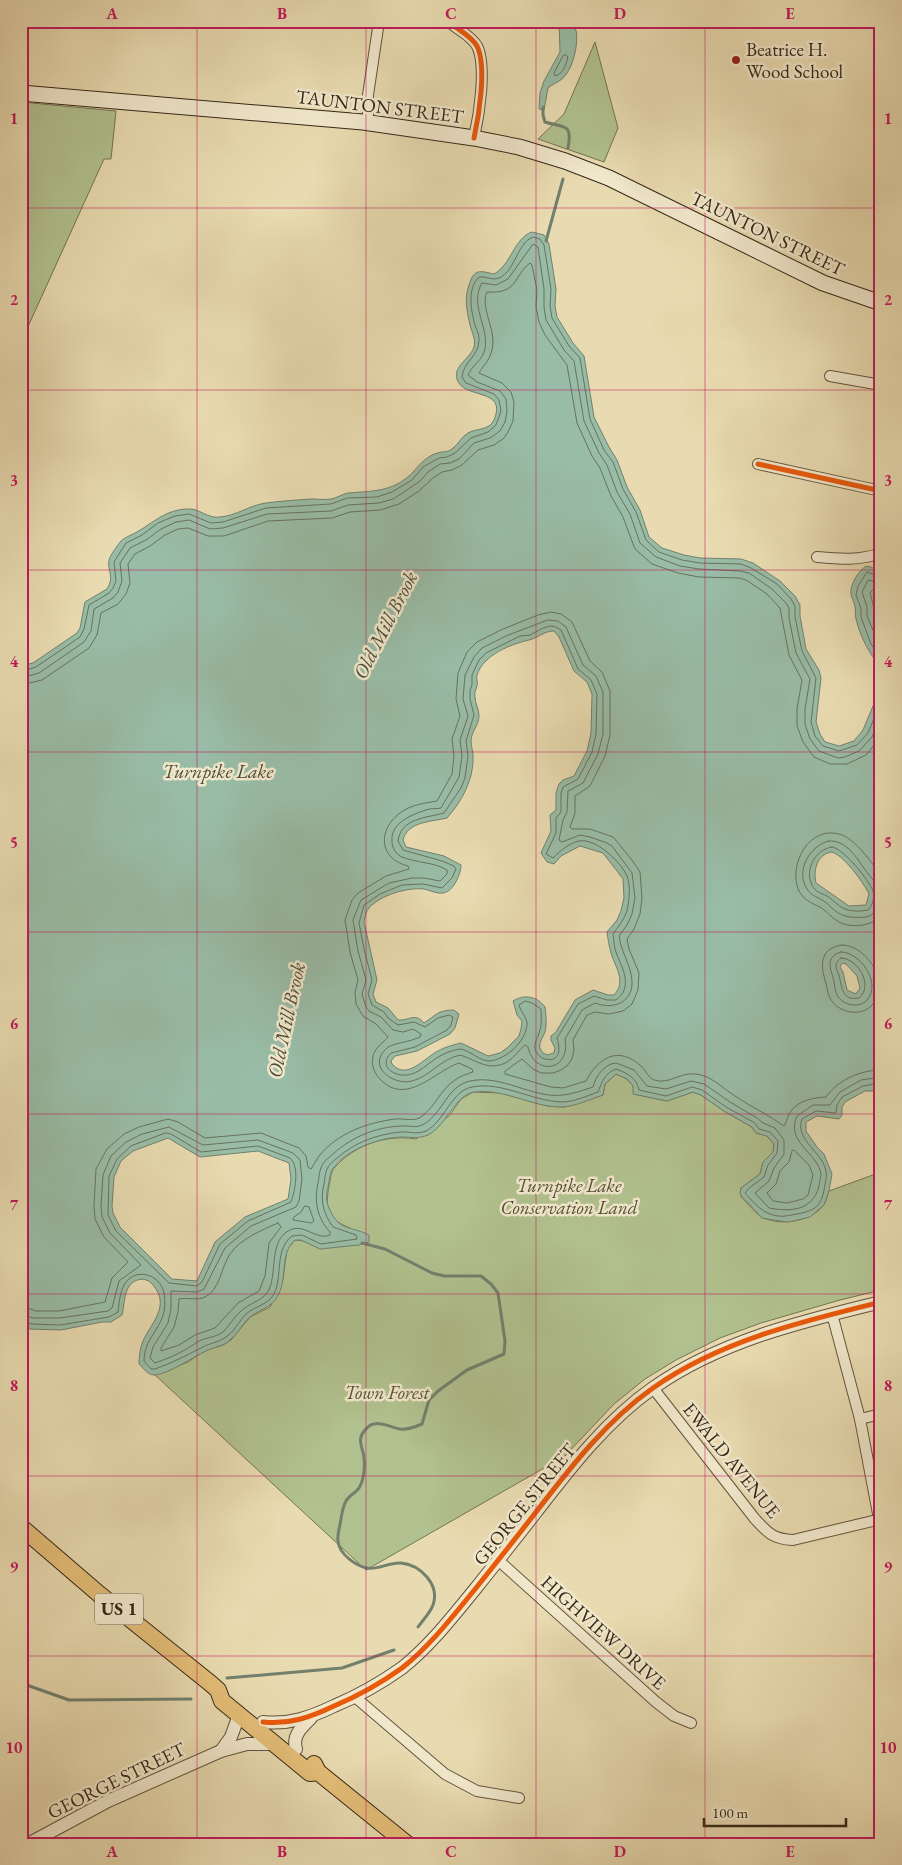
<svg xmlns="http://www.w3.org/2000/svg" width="902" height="1865" font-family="'EB Garamond',serif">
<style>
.green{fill:#b1c18f;stroke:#737454}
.water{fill:#99bca6;stroke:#71816d;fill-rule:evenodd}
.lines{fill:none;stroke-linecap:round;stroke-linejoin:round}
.shore{stroke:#67725f;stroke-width:1}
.stream{stroke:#71816d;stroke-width:3}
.minor-casing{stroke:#62553e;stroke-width:12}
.tertiary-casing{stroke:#62553e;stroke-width:14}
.secondary-casing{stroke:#352818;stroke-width:17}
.primary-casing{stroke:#352818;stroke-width:18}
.minor{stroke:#f1e8cc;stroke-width:10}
.tertiary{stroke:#f1e8cc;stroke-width:12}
.secondary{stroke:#f1e8cc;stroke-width:15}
.primary{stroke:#e4be78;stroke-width:16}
.cycleway-casing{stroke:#f1e8cc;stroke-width:8}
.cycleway{stroke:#e8590c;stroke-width:5}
.grid{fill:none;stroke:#c2185b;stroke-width:1;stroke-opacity:0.55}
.poi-dot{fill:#8f2418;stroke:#f1e8cc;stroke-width:2}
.labels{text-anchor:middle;stroke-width:5;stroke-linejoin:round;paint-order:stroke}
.shield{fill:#f1e8cc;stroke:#6d624e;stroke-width:1}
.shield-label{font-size:18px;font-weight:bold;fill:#352818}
.poi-label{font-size:19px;fill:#352818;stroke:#f1e8cc;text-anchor:start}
.street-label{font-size:19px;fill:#352818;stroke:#f1e8cc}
.park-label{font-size:19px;font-style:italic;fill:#544e36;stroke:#f1e8cc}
.water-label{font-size:20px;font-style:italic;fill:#4e4d3c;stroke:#f1e8cc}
.neatline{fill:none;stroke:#c2185b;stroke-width:2}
.grid-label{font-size:16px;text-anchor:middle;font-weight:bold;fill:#c2185b}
</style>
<rect width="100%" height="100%" fill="#e9dbb1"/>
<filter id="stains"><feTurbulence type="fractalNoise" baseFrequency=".004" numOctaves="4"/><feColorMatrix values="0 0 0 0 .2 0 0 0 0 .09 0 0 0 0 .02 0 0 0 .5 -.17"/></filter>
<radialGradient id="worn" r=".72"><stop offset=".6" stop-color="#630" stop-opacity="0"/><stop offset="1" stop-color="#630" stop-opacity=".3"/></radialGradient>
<g class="green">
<polygon points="595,42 618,128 604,162 538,139 564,114"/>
<polygon points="21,102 116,111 111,159 104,159 21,342"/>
<path d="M 616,1074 L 627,1079 L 633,1086 L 634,1094 L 667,1101 L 693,1092 L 701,1095 L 724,1111 L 752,1127 L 756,1133 L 767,1136 L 774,1144 L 773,1152 L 763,1162 L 760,1174 L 741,1188 L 741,1197 C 748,1203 756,1215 764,1218 C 782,1226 811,1221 823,1206 C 826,1202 827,1196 829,1191 L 881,1172 L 881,1290 L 840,1300 L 761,1323 L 720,1338 L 676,1360 L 645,1379 L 614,1404 L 565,1456 L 366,1570 L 155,1375 L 188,1362 L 204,1351 L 223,1345 L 231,1340 L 250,1317 L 270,1307 L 283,1279 L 287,1249 L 295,1240 C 312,1240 313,1252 332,1246 L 350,1228 C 325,1219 325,1204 330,1181 C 331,1176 331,1171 335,1167 C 355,1145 386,1134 416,1139 L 449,1116 L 461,1099 L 473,1092 L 501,1093 L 548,1106 L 564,1107 L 603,1095 L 605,1084 Z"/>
</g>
<g class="water">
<path d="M 559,21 L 565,21 L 576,30 C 579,43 573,70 562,79 C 557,83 552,84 548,88 L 544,110 L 539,109 L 540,93 L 544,81 L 560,52 Z"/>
<path d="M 532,232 L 544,235 L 549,244 L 556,289 L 555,306 L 557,317 L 573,343 L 584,356 L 594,417 L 609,447 L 617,460 L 627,487 L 640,510 L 649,537 L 662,548 L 684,555 L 700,558 L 741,559 L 753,563 L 780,581 L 795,596 L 800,605 L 800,616 L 806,649 L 819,670 L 821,678 L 816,722 L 820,734 L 825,742 L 839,746 L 854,741 L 863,730 L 881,687 L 881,1088 L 874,1091 L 865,1091 L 845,1102 L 842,1107 L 842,1115 L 839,1119 L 817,1116 L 806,1122 L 806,1131 L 817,1147 L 824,1154 L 832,1174 L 829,1191 L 824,1205 L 810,1217 L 789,1222 L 780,1221 L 762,1218 L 740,1194 L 741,1188 L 760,1174 L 763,1162 L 773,1152 L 774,1144 L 767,1136 L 756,1133 L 752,1127 L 724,1111 L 701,1095 L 693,1092 L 667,1101 L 633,1094 L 633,1086 L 627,1079 L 616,1074 L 605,1084 L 603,1095 C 591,1099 576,1106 563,1107 C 533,1108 505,1088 474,1092 C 456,1094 446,1126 428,1135 C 418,1139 412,1137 402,1137 C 380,1137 344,1150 332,1170 C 329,1176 329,1185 327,1192 C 326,1198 327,1205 330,1210 C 339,1231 351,1226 369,1235 L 369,1242 L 359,1245 L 320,1249 L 301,1240 L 295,1240 C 279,1253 288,1281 277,1297 C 271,1308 260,1309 250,1317 C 242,1324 238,1334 230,1340 C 224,1346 214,1347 206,1351 C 192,1357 170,1374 154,1375 C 148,1375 143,1368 139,1364 C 139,1357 140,1348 143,1341 C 151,1323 171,1306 153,1285 C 146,1276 134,1278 128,1288 C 124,1296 124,1307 122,1315 L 111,1322 L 102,1322 L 61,1330 L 29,1329 L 21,1322 L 21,666 L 33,663 L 77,633 L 80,628 L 85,602 L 107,589 C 115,577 107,571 109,560 C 111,554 117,546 121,541 C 125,537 132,535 137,532 C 154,522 167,509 188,509 C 199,508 208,519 220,517 C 236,516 250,505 266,503 C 281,501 297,500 312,499 C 318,499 325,500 331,499 C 337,498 342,494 348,493 C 373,491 395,492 414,471 C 420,464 428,455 438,453 C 443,451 447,453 452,449 C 458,445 461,437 468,433 C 476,428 489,431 494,420 C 508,387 463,400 457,379 C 453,366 470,359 474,347 C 476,339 472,333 470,325 C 467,312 464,298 469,285 C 474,268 480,271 494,274 C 511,265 514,238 532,232 ZM 554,631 L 559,637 L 574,671 L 587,682 L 592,694 L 591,733 L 587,751 L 574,776 L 563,780 L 559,784 L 556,793 L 556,810 L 550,815 L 551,831 L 541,853 L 547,862 L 554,864 L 561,856 L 580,846 L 603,853 L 617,871 L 623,879 L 624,898 L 621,911 L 617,920 L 607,932 C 608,939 609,946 611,953 C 615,967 627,981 614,995 L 608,995 L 593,990 L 575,1000 L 556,1032 L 551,1036 L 551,1040 L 555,1048 L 554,1053 L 547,1055 L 543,1053 C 536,1045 542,1040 545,1032 C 547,1025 546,1014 545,1007 C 537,996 524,994 513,1001 L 517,1015 L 522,1021 L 521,1029 L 519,1036 L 507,1048 L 500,1053 L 488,1056 L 461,1043 C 453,1045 445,1047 438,1051 C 424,1058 407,1081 392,1064 L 391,1061 L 395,1056 L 417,1051 L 450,1034 L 455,1028 L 459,1014 L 454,1010 C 438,1010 436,1015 424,1023 C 415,1012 409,1021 398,1020 L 388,1008 L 376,1002 L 373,994 L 377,980 L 364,922 C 365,917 366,911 369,908 C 380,895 408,887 424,889 C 429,890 437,894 443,893 C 453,892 461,874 461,865 L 444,856 L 406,847 L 403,840 C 408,821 431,822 447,818 C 462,801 474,779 473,756 C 473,751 471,746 471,741 C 471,732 479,725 479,716 C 479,709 475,703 475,697 C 474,692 476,690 477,686 C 478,682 476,678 477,675 C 483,655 511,644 529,640 C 538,638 544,631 554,631 ZM 831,852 C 842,853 864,883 869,894 L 866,905 L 849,906 L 816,883 C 813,870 817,855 831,852 ZM 842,963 L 846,964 L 857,976 L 860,988 L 856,994 L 847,990 L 843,972 L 840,967 ZM 168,1138 L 200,1157 L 258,1151 L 289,1163 L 291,1179 L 288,1199 L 245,1217 L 215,1242 L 197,1281 L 172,1279 L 120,1227 L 113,1213 L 112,1206 L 114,1177 L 121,1161 L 133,1151 Z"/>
<path d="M 866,566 L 871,567 L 881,573 L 881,667 C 869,654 860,636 856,619 C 855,615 856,611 855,607 C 854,601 850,596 851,589 C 853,580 859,571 866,566 Z"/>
</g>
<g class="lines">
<g class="shore">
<path d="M 566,55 L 568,57 C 566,65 563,74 555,76 L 554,73 L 563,56 Z"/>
<polyline points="881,577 867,572 858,586 856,595 861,608 861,617 871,644 881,659"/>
<polyline points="881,583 868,580 862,592 867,607 867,616 881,649"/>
<path d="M 881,591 L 872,590 L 870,593 C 874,606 875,618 881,631"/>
<path d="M 548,620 L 558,621 L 566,627 L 583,665 L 596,676 L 603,692 L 603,734 L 598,754 L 583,783 L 568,791 L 567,812 L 563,820 L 559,840 L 562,842 L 580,835 L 590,837 L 607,843 L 612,846 L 632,873 L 635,898 L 632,914 L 627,925 L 619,936 C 621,950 628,961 631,974 C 637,1000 616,1011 595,1003 L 582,1010 L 565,1039 C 571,1072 534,1076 528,1047 L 525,1045 C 519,1050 514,1058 507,1062 C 489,1072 476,1060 460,1055 C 439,1060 431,1076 412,1081 C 393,1086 366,1066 387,1048 C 393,1043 410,1042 420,1037 L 421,1034 L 413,1029 L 403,1032 L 393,1030 L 381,1017 L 369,1011 L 366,1007 L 362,994 L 366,980 L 358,951 L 353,920 L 361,900 L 389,883 L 412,878 L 424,878 L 440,881 L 447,874 L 447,870 C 434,862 417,863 402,857 C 397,855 392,848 392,842 C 390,823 411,815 426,810 C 431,808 436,809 441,808 L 459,777 L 462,756 L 460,740 L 468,716 L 463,699 L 465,675 L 474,657 L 482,648 L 506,636 Z"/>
<path d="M 551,626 L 556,627 L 561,630 L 578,669 L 591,680 L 597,694 L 596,734 L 592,752 L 578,779 L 563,787 L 561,793 L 561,812 L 556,818 L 556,833 L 546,854 L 553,858 C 559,852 569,843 579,841 C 596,838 620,861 627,876 C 631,885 629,902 627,911 C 624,920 618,927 613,934 C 614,941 614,948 617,955 C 623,969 633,988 616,1000 L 607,1000 L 594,996 L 578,1004 L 557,1038 C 561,1051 560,1064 542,1058 C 529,1049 537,1041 540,1030 C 542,1024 541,1015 541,1009 L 532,1003 L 525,1001 L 519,1005 C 520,1011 526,1016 527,1022 C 528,1040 506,1060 489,1061 C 479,1061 470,1050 460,1049 C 454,1050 447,1052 442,1055 C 427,1062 416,1080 397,1074 C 393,1073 389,1070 387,1067 C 385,1061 387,1057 391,1053 L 415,1047 L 447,1030 L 451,1025 L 453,1017 L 449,1015 L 438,1018 L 425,1027 L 414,1022 L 398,1025 L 388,1018 L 384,1012 L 372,1005 L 368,994 L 372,980 L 364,949 L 359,923 L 364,905 L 380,894 L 402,885 L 423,884 L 442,888 L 452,878 L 456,869 L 454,866 L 442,861 L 403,850 L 398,841 C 401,818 426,818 444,813 L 461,788 L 465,778 L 468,756 L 466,741 L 474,715 L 470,699 L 470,691 L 472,685 L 472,675 L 479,660 L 486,653 L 520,636 L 530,635 L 543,628 Z"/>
<path d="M 21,672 L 36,667 L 80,637 L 84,629 L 89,605 L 109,593 L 113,588 L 116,581 L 114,562 L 126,543 L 142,535 L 158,523 L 175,516 L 189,514 L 211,523 L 223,522 L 266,508 L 331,504 L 347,498 L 377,497 L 392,492 L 412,480 L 423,467 L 430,463 L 439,458 L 447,457 L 455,453 L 471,438 L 488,432 L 496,425 L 501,411 L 499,400 L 494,394 L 466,383 L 462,377 C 463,362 479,356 479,340 C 479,333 477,331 475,325 C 471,311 467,288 479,277 C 484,276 490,279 495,279 C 515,276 516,243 533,237 L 540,239 L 544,245 L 551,289 L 550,306 L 552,318 L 569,346 L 580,358 L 590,419 L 604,450 L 613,462 L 623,489 L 636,512 L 646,540 L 659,552 L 682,560 L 700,563 L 741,564 L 751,568 L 777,584 L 791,599 L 795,606 L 795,617 L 802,651 L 816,678 L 811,722 L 815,736 L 823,746 L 839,751 L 857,745 L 868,733 L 881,701"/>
<path d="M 21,678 L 39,673 L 84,642 L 91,631 L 94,609 L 113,598 L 118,592 L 122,581 L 120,563 L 130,548 L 146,540 L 161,529 L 176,522 L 189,520 L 210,529 L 223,528 L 267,514 L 331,511 L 348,505 L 379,503 L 393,499 L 404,492 L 420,481 L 428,472 L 440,464 L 450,463 L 459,459 L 474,443 L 490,438 L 500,431 L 505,422 L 507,411 L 506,399 L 500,391 L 477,382 L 468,375 C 472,365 483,360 485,349 C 489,326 469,305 482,283 L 496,285 L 508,279 L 533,244 L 538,247 L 544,289 L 544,307 L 546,320 L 564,350 L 574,361 L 584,421 L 599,453 L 607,465 L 617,492 L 630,514 L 640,543 L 656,557 L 680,566 L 699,569 L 740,571 L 749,573 L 772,589 L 786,603 L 789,608 L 789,618 L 796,653 L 810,679 L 805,709 L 805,724 L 810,739 L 819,751 L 838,758 L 845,757 L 859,751 L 872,737 L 881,716"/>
<path d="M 21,685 L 42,680 L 89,648 L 97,635 L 101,613 L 118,604 L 126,594 L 130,583 L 128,564 L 135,554 L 150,546 L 165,535 L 178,529 L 188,528 L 208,536 L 224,536 L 268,521 L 332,518 L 350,512 L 380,510 L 399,504 L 419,491 L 433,478 L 442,472 L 452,470 L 462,465 L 478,450 L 494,445 L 504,438 L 508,432 L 513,421 L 514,402 L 511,392 L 502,383 L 479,373 C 483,366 489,361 491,353 C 499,332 479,309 487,292 C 519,294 513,276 530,263 L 532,265 L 537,290 L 536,307 L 539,322 L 545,335 L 567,365 L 577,423 L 592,456 L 600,468 L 611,496 L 623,517 L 635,549 L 652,564 L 678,573 L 699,577 L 739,578 L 746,580 L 767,594 L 780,608 L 789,655 L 802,680 L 797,709 L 797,726 L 803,742 L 814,757 L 830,764 L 847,764 L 866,755 L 881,737"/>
<path d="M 829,841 C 845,840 855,855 863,867 C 872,880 886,890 877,907 C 875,912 872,916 866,917 C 854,918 844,918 834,910 C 831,908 829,904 825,902 C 819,897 812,897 807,889 C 795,871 810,845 829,841 Z"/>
<path d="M 832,847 C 843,848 869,880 873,891 C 875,897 873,905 868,910 C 857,912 845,912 836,903 C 833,901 831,898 827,896 C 821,893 815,892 812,885 C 804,869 816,849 832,847 Z"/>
<path d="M 881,876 C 873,864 856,840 842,835 C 810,823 787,865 799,891 C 804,900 811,903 820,907 C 827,911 832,919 841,923 C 853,928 872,926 881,916"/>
<path d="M 842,945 C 868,945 893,987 870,1007 C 858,1017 837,1012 830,998 C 827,992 827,986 825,980 C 820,963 821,948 842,945 Z"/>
<path d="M 841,952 C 860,952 882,983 867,1000 C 859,1009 842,1005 837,995 C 834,990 835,983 833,977 C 829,966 827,956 841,952 Z"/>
<path d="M 841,958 C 858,958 874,986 859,998 C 842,1001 842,988 839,975 C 836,968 833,964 841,958 Z"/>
<path d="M 166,1133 L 171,1134 L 201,1152 L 258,1146 L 290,1158 C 300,1167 295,1191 291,1202 L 248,1221 L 220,1244 L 202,1282 L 197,1286 L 169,1283 L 116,1231 L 108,1215 L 109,1176 L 117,1159 L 131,1146 Z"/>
<polygon points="794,1150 809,1165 813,1175 808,1195 803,1199 787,1203 773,1201 767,1193 776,1184 780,1171 789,1162 792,1151"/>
<polygon points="305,1206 309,1207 314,1221 312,1223 293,1220 294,1217 301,1212"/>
<path d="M 278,1223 L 281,1227 L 269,1243 L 265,1276 L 259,1291 L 238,1303 L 215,1328 L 195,1335 L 179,1345 L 161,1351 L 161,1348 L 174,1327 L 178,1312 L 179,1299 C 187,1297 197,1301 205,1297 C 220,1290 221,1267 230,1254 C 240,1239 262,1230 278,1223 Z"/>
<path d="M 21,1306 L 36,1311 L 59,1311 L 105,1302 L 112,1278 L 128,1262 L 104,1237 L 95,1219 L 94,1206 L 96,1169 L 107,1149 L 124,1134 L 139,1127 L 168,1119 L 178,1122 L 205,1138 L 261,1133 L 299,1148 L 306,1156 L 308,1167 L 311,1169 C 314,1165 316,1160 319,1156 C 338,1133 366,1123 395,1119 C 403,1118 414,1122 421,1117 C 435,1107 441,1089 455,1080 C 460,1076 467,1074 473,1072 L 472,1069 L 459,1063 C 435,1071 406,1107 380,1079 C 371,1070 370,1057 377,1048 C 381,1043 385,1041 388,1037 L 376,1024 L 363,1016 L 356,1004 L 355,993 L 358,980 L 350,952 L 345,920 L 352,900 L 358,893 L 386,876 L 409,869 L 408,866 C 379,859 377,830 400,813 C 410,805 425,803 437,801 L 452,774 L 454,756 L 452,739 L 460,716 L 456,699 L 458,673 L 467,652 L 477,642 L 503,629 L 538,615 L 551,612 L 561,614 L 572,622 L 590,661 L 602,672 L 610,691 L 610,735 L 605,756 L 590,786 L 575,796 L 575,813 L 570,827 L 572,829 L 590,829 L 613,837 L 632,860 L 640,872 L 642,898 L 640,914 L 634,929 L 627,939 L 629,949 L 639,973 L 638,990 L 632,1004 L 623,1011 L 609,1014 L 595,1012 L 587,1015 L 573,1040 L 574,1050 L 572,1059 L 567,1066 L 561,1070 L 553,1073 L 541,1073 L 533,1069 L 522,1059 L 505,1071 L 505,1074 L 551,1087 L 563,1088 L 586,1081 C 598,1058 618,1045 641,1066 C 645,1070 649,1078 654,1080 C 669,1085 680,1072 695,1074 C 711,1075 722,1088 735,1096 C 751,1107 769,1115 784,1126 C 787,1122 787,1116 791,1111 C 799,1100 813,1098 826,1097 C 838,1080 860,1070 881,1070"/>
<path d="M 21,1314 L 33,1318 L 60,1318 L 108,1311 L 112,1308 L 119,1281 L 141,1265 L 110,1233 L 102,1217 L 101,1206 L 103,1175 L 111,1156 L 126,1142 L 142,1134 L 169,1127 L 203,1145 L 258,1140 L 293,1153 L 300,1160 L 302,1179 L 299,1201 L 296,1207 L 251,1226 L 225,1248 L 204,1289 L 197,1292 L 171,1291 L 171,1309 L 168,1323 L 153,1347 L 150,1358 L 155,1363 C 164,1360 174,1356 183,1351 C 189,1348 194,1344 199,1341 C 207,1337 218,1337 224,1331 C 231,1323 236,1314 245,1308 C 251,1303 262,1300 267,1293 C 279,1275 267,1241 290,1230 C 304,1223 317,1241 330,1235 L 330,1232 C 317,1218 314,1201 318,1183 C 319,1178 319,1173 321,1168 C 323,1162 328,1158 333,1154 C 352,1137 375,1127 402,1126 C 410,1125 416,1129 424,1124 C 443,1113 447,1086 470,1081 C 502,1074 533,1099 563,1095 C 573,1094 584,1090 593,1087 C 596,1076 604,1064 616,1063 L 634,1070 L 647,1086 L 666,1089 L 691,1081 L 704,1084 L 730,1102 L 757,1118 L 763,1123 L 775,1128 L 784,1140 L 784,1154 L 774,1168 L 769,1181 L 755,1193 L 769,1208 C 790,1212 813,1211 819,1186 C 819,1183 821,1178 821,1174 C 818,1153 785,1142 797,1116 L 813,1105 L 830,1105 L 840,1092 L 861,1080 L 881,1077"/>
<path d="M 21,1320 L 31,1324 L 60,1325 L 109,1317 L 118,1312 C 119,1303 120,1293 124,1285 C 134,1267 160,1273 164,1293 C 170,1327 144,1333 144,1361 L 151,1369 L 155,1369 C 172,1363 185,1356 201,1348 C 209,1343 218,1343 226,1337 C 234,1332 239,1321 246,1314 C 255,1306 268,1305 274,1294 C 283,1276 274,1250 292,1236 L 302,1235 L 321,1244 L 357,1239 L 356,1235 L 333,1227 C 323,1213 320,1200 324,1184 C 325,1179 325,1173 327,1169 C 329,1164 334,1161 337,1158 C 356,1142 375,1135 400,1132 C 409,1131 416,1135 426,1131 C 445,1121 451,1091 472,1087 C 502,1081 531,1101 562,1102 C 573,1102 587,1096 598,1092 C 602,1082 605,1073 616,1069 C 627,1073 637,1078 639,1090 L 666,1096 L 692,1087 L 702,1090 L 726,1107 L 755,1123 L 759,1129 L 770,1132 L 778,1141 L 777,1153 L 768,1165 L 764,1177 L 749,1188 L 745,1193 C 755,1204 763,1214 778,1216 C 785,1217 790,1215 797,1214 C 818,1210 822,1205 825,1184 C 827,1177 827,1172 824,1165 C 818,1150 795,1138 802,1119 L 816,1111 L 836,1113 L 837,1105 L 842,1097 L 863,1086 L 881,1083"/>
</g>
<g class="stream">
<path d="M 543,107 L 543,115 L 545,122 C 563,128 573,122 568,148"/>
<polyline points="546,241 563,179"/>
<path d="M 362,1243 L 385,1249 L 432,1273 L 444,1276 L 481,1276 L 491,1284 L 498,1293 L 505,1341 L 504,1354 L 467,1370 L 438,1391 L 429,1400 L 422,1424 C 415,1427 407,1430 400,1429 C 388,1427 375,1417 365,1430 C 356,1440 363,1447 364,1458 C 365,1467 364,1480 359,1488 C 356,1493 349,1495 346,1501 C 343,1506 342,1513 341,1519 C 340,1526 337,1535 338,1541 C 339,1554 356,1566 367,1568 C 379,1570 389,1562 401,1563 C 421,1565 440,1585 433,1605 C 430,1613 423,1620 418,1627"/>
<polyline points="227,1678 342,1668 394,1650"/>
<polyline points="21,1683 69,1700 191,1699"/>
</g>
<g class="minor-casing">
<g id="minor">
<path d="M 448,21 C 456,29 471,35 477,46 C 487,66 479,116 474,138"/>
<polyline points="368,123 368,95 379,21"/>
<polyline points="830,376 881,385"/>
<polyline points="758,464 881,491"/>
<path d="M 817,557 C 839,559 860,561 881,553"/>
<polyline points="832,1314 860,1419 879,1519"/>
<path d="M 653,1388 L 755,1519 C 768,1533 773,1539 793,1540 L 881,1519"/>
<polyline points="860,1419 881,1414"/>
<polyline points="498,1560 656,1702 674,1716 691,1723"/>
<polyline points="355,1697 445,1774 477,1791 519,1798"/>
</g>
</g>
<g class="tertiary-casing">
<g id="tertiary">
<path d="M 263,1722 C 289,1725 311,1717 334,1706 C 358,1696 381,1683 402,1668 C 430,1646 453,1616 476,1588 C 496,1563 516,1538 536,1512 C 570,1468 606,1421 653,1388 C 719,1341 803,1321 881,1302"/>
<path d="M 296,1749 C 292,1735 302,1727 311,1718"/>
<polyline points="221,1751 231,1737 239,1715"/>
<polyline points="28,1844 108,1801 221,1751 247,1744 274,1744"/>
</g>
</g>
<g class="secondary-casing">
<polyline id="secondary" points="21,93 363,122 474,138 519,147 565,161 609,178 823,283 881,303"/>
</g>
<g class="primary-casing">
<g id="primary">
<polyline points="21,1527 99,1594 210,1683 218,1690 222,1701 310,1773 318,1772"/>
<polyline points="314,1764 318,1772 407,1844"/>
</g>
</g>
<use href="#minor" class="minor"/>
<use href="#tertiary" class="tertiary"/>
<use href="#secondary" class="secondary"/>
<use href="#primary" class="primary"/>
<g class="cycleway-casing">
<g id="cycleway">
<path d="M 448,21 C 456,29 471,35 477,46 C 487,66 479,116 474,138"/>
<polyline points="758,464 881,491"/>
<path d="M 263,1722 C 289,1725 311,1717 334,1706 C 358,1696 381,1683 402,1668 C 430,1646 453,1616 476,1588 C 496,1563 516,1538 536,1512 C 570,1468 606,1421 653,1388 C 719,1341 803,1321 881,1302"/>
</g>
</g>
<use href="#cycleway" class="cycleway"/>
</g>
<path class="grid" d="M 197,21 L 197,1844M 366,21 L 366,1844M 536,21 L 536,1844M 705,21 L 705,1844M 21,208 L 881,208M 21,390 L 881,390M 21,570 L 881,570M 21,752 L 881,752M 21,932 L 881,932M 21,1114 L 881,1114M 21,1294 L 881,1294M 21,1476 L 881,1476M 21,1656 L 881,1656"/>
<circle class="poi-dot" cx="736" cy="60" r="5"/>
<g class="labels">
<rect class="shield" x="95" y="1593.5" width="48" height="31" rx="4"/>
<g class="shield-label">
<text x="119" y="1615">US 1</text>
</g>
<g class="poi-label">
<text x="746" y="56">Beatrice H.<tspan x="746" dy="22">Wood School</tspan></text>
</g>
<g class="street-label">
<text transform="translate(380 106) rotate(7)" y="7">TAUNTON STREET</text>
<text transform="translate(768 233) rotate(26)" y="7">TAUNTON STREET</text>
<text transform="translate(732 1460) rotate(51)" y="7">EWALD AVENUE</text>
<text transform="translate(524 1504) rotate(-51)" y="7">GEORGE STREET</text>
<text transform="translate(604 1632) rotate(42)" y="7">HIGHVIEW DRIVE</text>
<text transform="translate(116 1780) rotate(-26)" y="7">GEORGE STREET</text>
</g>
<g class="park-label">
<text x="569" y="1192">Turnpike Lake<tspan x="569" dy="22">Conservation Land</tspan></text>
<text x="387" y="1399">Town Forest</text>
</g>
<g class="water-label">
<text transform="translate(385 625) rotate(-63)" y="7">Old Mill Brook</text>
<text x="218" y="778">Turnpike Lake</text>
<text transform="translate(286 1020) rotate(-78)" y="7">Old Mill Brook</text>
</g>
</g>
<rect width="902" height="1865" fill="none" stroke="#e9dbb1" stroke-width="55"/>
<path d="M704 1818v8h142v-8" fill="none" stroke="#352818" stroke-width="2.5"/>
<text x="712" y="1818" font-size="15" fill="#352818" stroke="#f1e8cc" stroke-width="4" paint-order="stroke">100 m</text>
<rect x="28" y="28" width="846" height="1810" class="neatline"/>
<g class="grid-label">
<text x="112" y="19">A</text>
<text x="282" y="19">B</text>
<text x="451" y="19">C</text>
<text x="620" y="19">D</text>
<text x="790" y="19">E</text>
<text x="14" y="124">1</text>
<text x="888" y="124">1</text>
<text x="14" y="305">2</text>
<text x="888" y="305">2</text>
<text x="14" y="486">3</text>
<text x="888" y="486">3</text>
<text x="14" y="667">4</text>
<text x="888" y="667">4</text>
<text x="14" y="848">5</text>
<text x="888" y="848">5</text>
<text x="14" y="1029">6</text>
<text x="888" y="1029">6</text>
<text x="14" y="1210">7</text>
<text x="888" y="1210">7</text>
<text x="14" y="1391">8</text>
<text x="888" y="1391">8</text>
<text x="14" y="1572">9</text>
<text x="888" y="1572">9</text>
<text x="14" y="1753">10</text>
<text x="888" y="1753">10</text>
<text x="112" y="1857">A</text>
<text x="282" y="1857">B</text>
<text x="451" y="1857">C</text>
<text x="620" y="1857">D</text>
<text x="790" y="1857">E</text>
</g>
<rect width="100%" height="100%" filter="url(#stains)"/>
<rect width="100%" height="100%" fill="url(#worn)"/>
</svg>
